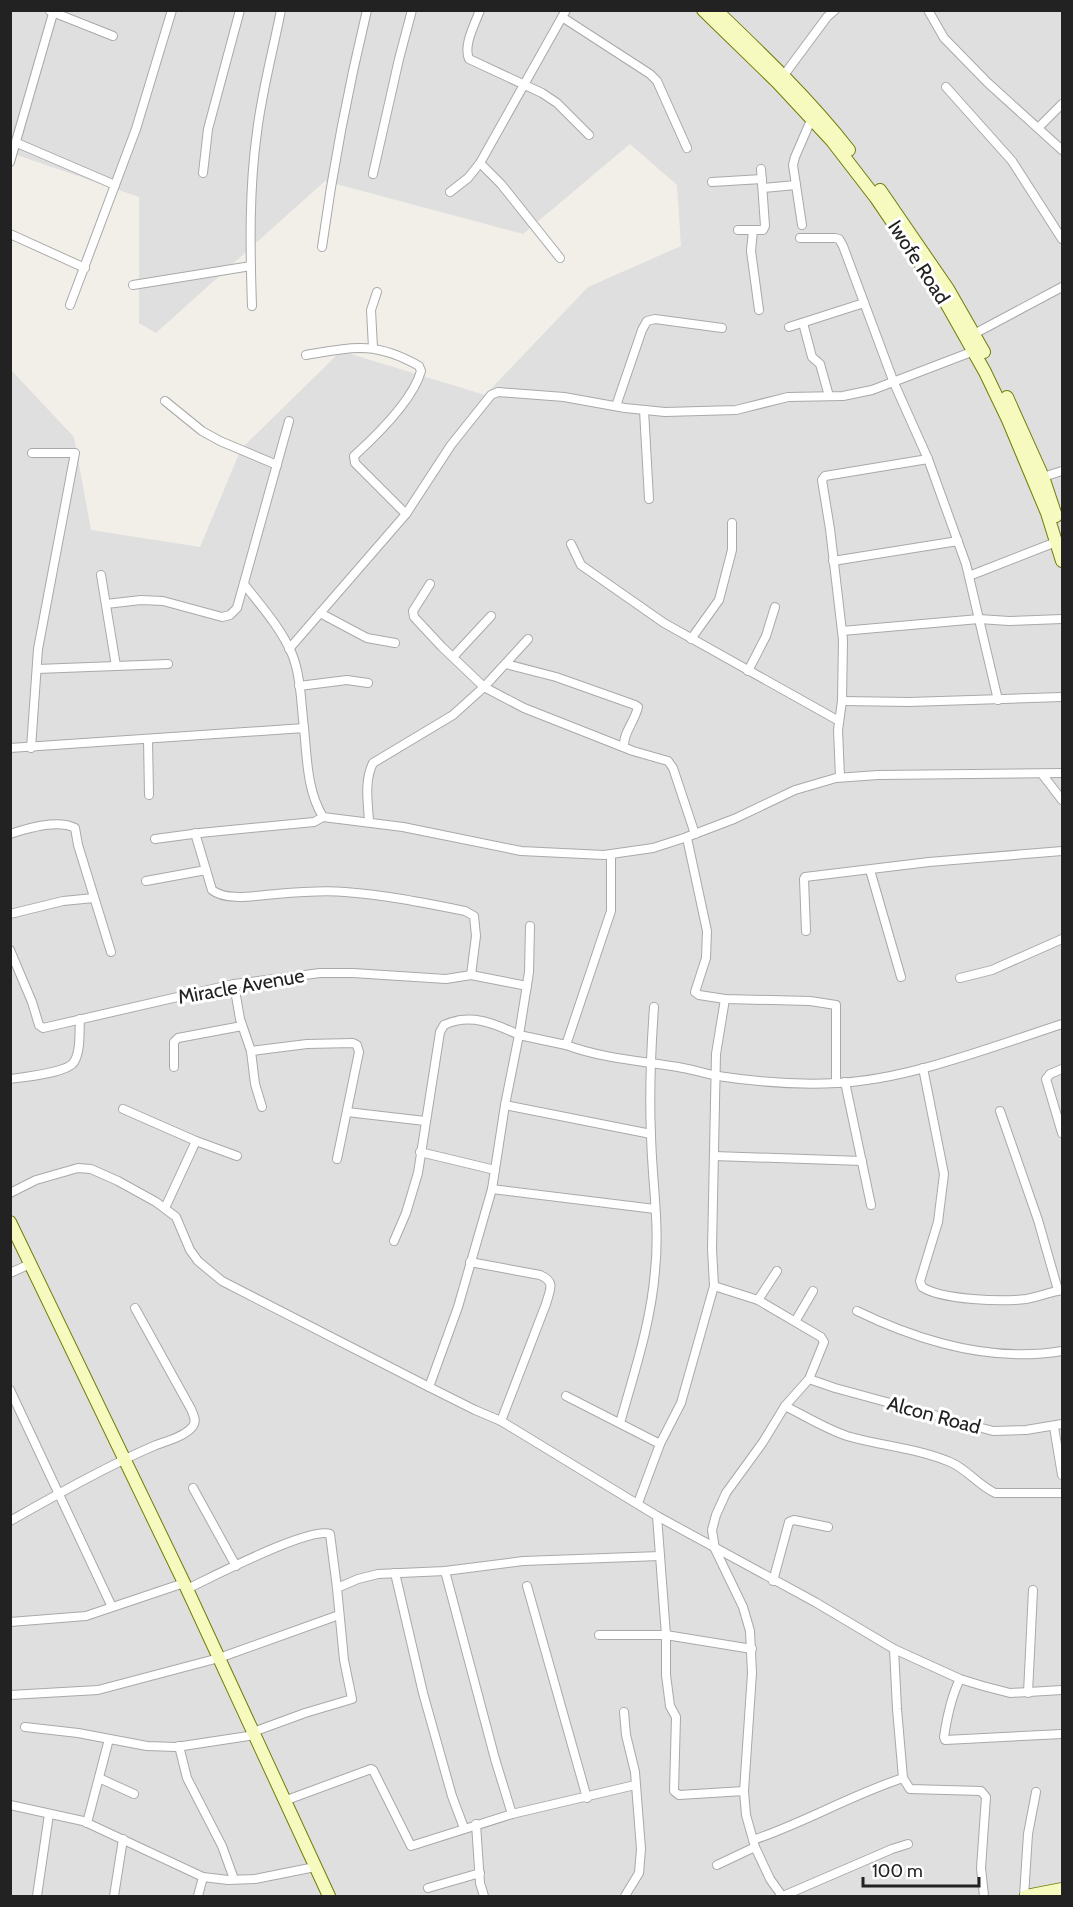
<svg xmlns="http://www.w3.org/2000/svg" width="1073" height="1907" font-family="Cabin,sans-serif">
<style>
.residential{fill:#e0dfdf}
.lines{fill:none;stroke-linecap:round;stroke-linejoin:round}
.street-casing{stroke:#a9a9a9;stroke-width:10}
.secondary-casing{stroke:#707d05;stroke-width:14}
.street{stroke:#fff;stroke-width:8}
.secondary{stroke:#f7fabf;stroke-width:12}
.labels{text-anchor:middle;stroke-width:6;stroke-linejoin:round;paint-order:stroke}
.street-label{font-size:20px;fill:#222;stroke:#fff}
</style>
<rect width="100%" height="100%" fill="#f2efe9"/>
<polygon class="residential" points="11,11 1062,11 1062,1896 11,1896 10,369 74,437 91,530 200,547 241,449 341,351 485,395 588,287 681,246 677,185 630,144 523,234 325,181 156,333 139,323 139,197 11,153"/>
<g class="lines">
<g class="street-casing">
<g id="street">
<path d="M 480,10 C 475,24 463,45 469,59 L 542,93 L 557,103 L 589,135"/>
<polyline points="928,10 944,38 988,83 1062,150"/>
<polyline points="50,11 113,36"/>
<polyline points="562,17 650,74 657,81 687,148"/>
<polyline points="784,75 827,17 835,10"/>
<polyline points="946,87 1012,161 1062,239"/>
<polyline points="1038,128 1062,104"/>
<polyline points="17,143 115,185"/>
<polyline points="10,162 54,10"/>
<polyline points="480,163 501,184 560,258"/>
<polyline points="203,173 208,129 240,10"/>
<polyline points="373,174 399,59 412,10"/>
<polyline points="712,182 762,179"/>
<polyline points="763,188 796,185"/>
<polyline points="450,192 468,178 480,163 566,10"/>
<polyline points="802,225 793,165 795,157 811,120"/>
<polyline points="738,230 763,230 765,226 761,169"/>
<polyline points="753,230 751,251 759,310"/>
<polyline points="10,234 85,268"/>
<polyline points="800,238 835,238 839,239 843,246 894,383 928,459 966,564 998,700"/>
<path d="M 322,247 C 333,167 348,89 367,10"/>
<polyline points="133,285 251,266"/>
<polyline points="70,305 136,129 172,10"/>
<path d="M 252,306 C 250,248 249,189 257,132 C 262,91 273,51 281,10"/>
<polyline points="803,323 812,357 820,364 829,396"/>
<polyline points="789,327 864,303"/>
<polyline points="974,334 1062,287"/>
<polyline points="373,348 371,310 377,292"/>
<path d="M 306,355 C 353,347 375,341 419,366 L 421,371 C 413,400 376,436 354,456 L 355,463 L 406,514"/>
<polyline points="165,401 202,431 220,441 277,465"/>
<polyline points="616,406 642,330 647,321 655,319 722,328"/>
<polyline points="644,410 649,499"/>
<polyline points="1043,477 1062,471"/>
<polyline points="571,544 581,565 664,623 839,721"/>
<polyline points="833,561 958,541"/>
<polyline points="101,575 116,666"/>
<polyline points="969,576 1056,542"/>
<path d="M 244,584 C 261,606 281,628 292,654 C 301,676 301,704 304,728"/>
<polyline points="430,584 413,611 414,617 442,647 484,687 524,708 633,751 668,761 673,768 695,834"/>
<polyline points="106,604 141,600 163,601 222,617 230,615 237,608 289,421"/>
<polyline points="320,613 367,638 395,643"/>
<polyline points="842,631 979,619 1009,621 1062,619"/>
<polyline points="691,639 719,600 732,550 732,523"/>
<polyline points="289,649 406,514 451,445 491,395 498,392 564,397 625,408 665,412 736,410 788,397 843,396 872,390 974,351"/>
<polyline points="453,657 491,616"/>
<path d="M 506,664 L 556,677 L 635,705 L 638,707 C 635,721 623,733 624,746"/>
<polyline points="37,669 168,664"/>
<polyline points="748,671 766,636 775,607"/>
<polyline points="299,686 347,680 368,683"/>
<polyline points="842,701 909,702 1062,697"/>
<polyline points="148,739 149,795"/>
<path d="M 10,748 L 304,728 C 307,758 307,791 323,817 L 403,827 L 521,851 L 604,855 L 653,848 L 684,838 L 734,819 L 795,790 L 836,778 L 878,775 L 1062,773"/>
<polyline points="31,748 38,649 75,453 32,453"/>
<polyline points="1042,774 1062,800"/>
<polyline points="840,777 838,730 842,701 843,640 830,529 822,480 825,476 928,459"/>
<path d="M 369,822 C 368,802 364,781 373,763 L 453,715 L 484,687 L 528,639"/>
<path d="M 195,833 L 212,890 C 227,902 258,895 276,894 C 299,892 322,890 345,892 C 386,895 425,903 465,911 L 474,916 L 476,936 L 471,975"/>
<path d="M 10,834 C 28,828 58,819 75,828 L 78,845 L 111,952"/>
<polyline points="687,838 707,931 706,958 695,992 699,995 725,999 810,1001 836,1005 836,1083"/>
<polyline points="155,839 200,833 314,822 323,817"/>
<polyline points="611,855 611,911 566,1045 519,1035 505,1105 492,1189 458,1307 429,1387 475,1410 501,1421 657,1516 815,1602 894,1649 960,1679 983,1686 1010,1693 1062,1690"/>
<polyline points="870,870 901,977"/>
<polyline points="146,881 206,870"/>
<polyline points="10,914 63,901 94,898"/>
<polyline points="806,931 804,879 805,877 929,862 1062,851"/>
<polyline points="10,950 32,1002 39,1025 43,1028 234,984 320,973 353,973 446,979 471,975 527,986"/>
<polyline points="960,978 992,970 1062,939"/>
<polyline points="234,984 240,1019 251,1051 255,1084 262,1107"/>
<path d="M 566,1045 C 604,1059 643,1061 683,1068 C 695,1070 706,1074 718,1076 C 757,1082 798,1085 837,1083 C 907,1080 995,1046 1062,1024"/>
<polyline points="251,1051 307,1044 353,1043 357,1045 359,1052 337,1159"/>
<polyline points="174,1067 174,1042 178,1038 242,1026"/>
<path d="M 923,1068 L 944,1174 L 938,1222 L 920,1281 L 922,1287 C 942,1300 1002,1302 1026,1299 C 1038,1297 1050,1292 1062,1290"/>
<polyline points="1062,1069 1050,1074 1046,1079 1062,1133"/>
<path d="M 10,1079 C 24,1077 67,1073 74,1062 C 81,1051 79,1032 80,1019"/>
<polyline points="845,1082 871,1205"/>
<polyline points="505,1105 651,1134"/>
<polyline points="123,1109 196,1141 165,1208"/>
<polyline points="1000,1111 1038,1220 1058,1290"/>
<polyline points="347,1112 425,1121"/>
<polyline points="196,1141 237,1156"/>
<polyline points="420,1152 495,1170"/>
<polyline points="714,1156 862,1161"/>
<polyline points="492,1189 655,1209"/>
<polyline points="10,1193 36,1180 78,1168 91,1169 118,1181 156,1202 176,1217 190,1250 198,1261 222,1281 429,1387"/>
<path d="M 394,1241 L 406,1213 L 418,1173 L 440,1032 L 444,1025 C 470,1013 494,1023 519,1035 L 529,972 L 530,926"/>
<path d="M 470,1262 L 540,1275 C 556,1282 550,1289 546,1304 L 501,1421"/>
<polyline points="10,1273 30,1264"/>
<polyline points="714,1286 758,1300 821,1337 824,1342 809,1379 785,1406 763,1442 726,1493 716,1515 712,1530 715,1549 743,1607 750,1631 752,1673 744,1791 746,1815 755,1847 770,1879 782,1896"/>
<polyline points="758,1300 777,1271"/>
<path d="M 857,1311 C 921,1342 991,1363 1062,1351"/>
<polyline points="796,1320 813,1291"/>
<polyline points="809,1379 835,1388 993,1431 1026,1430 1062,1424"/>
<polyline points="10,1390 112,1607"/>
<polyline points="566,1396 660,1444"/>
<path d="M 785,1406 C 805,1416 826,1429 847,1436 C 881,1446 917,1448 950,1462 C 967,1469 978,1485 995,1493 L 1062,1493"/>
<path d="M 620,1423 C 634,1373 651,1323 655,1271 C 660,1226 652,1180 651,1135 C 649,1092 651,1049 654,1007"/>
<polyline points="1054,1427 1062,1475"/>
<polyline points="193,1488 236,1566"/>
<polyline points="638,1503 660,1444 681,1403 714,1286 712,1249 716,1054 725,999"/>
<polyline points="657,1516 666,1635 666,1675 670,1706 676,1717 674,1791 679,1795 744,1791"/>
<path d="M 10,1521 C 58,1494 105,1467 156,1445 C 167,1441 186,1436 193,1426 C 197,1421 193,1414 191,1409 L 135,1308"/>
<polyline points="445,1571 495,1759 512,1814"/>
<polyline points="395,1573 423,1693 452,1796 464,1828"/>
<polyline points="773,1581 789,1522 794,1520 828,1527"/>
<polyline points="527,1586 587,1798"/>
<polyline points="337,1588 358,1579 378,1574 445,1571 523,1561 660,1556"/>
<path d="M 187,1589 C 210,1578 310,1526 330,1534 L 337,1588 L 344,1660 L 352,1699 L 305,1713 L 253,1732"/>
<polyline points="10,1622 86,1616 184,1583"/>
<polyline points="599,1635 666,1635 752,1649"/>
<polyline points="894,1649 897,1709 903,1778 910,1789 981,1791 986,1797 981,1868 984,1896"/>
<path d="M 960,1679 C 951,1697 947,1717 944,1737 L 945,1740 L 1062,1734"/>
<polyline points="1028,1693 1033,1590"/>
<polyline points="10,1695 98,1690 219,1658 339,1615"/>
<polyline points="624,1712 626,1735 635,1772 641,1849 639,1873 625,1896"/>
<polyline points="25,1727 78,1733 147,1746 176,1747 255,1735"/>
<polyline points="179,1746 187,1778 222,1846 234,1879"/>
<polyline points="99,1778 134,1794"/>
<polyline points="284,1801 371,1769 373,1770 411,1846 512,1814 635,1785"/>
<polyline points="10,1805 83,1821 203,1877 228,1880 255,1879 315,1867"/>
<polyline points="87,1823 109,1739"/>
<polyline points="476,1824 480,1883 484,1896"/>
<path d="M 753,1840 C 804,1823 851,1795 903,1778"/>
<polyline points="717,1865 755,1847"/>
<polyline points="428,1888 480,1873"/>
<polyline points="37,1896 49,1814"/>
<polyline points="114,1896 123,1839"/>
<polyline points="198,1896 203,1877"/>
<polyline points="783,1896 892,1849 908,1844"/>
<polyline points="1024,1896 1028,1834 1036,1792"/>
</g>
</g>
<g class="secondary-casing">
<g id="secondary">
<polyline points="703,10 777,82 832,141 876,198 941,294 985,372 1008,420 1047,513 1062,561"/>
<path d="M 716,10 C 763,55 809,99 849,150"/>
<polyline points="880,190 948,289 984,352"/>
<polyline points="1007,397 1043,477 1056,516"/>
<polyline points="10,1222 187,1589 329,1896"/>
<polyline points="1026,1896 1062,1889"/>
</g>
</g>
<use href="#street" class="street"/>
<use href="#secondary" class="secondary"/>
</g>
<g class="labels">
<g class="street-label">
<text transform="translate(919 262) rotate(57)" y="7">Iwofe Road</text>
<text transform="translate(241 986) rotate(-10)" y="7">Miracle Avenue</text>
<text transform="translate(934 1415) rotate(15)" y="7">Alcon Road</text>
</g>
</g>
<rect width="1073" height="1907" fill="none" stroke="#222222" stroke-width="24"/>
<path d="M863 1877v9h116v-9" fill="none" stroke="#222222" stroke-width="3"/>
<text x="872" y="1877" font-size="18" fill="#222222" stroke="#ffffff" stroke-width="4.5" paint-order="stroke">100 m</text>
</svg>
